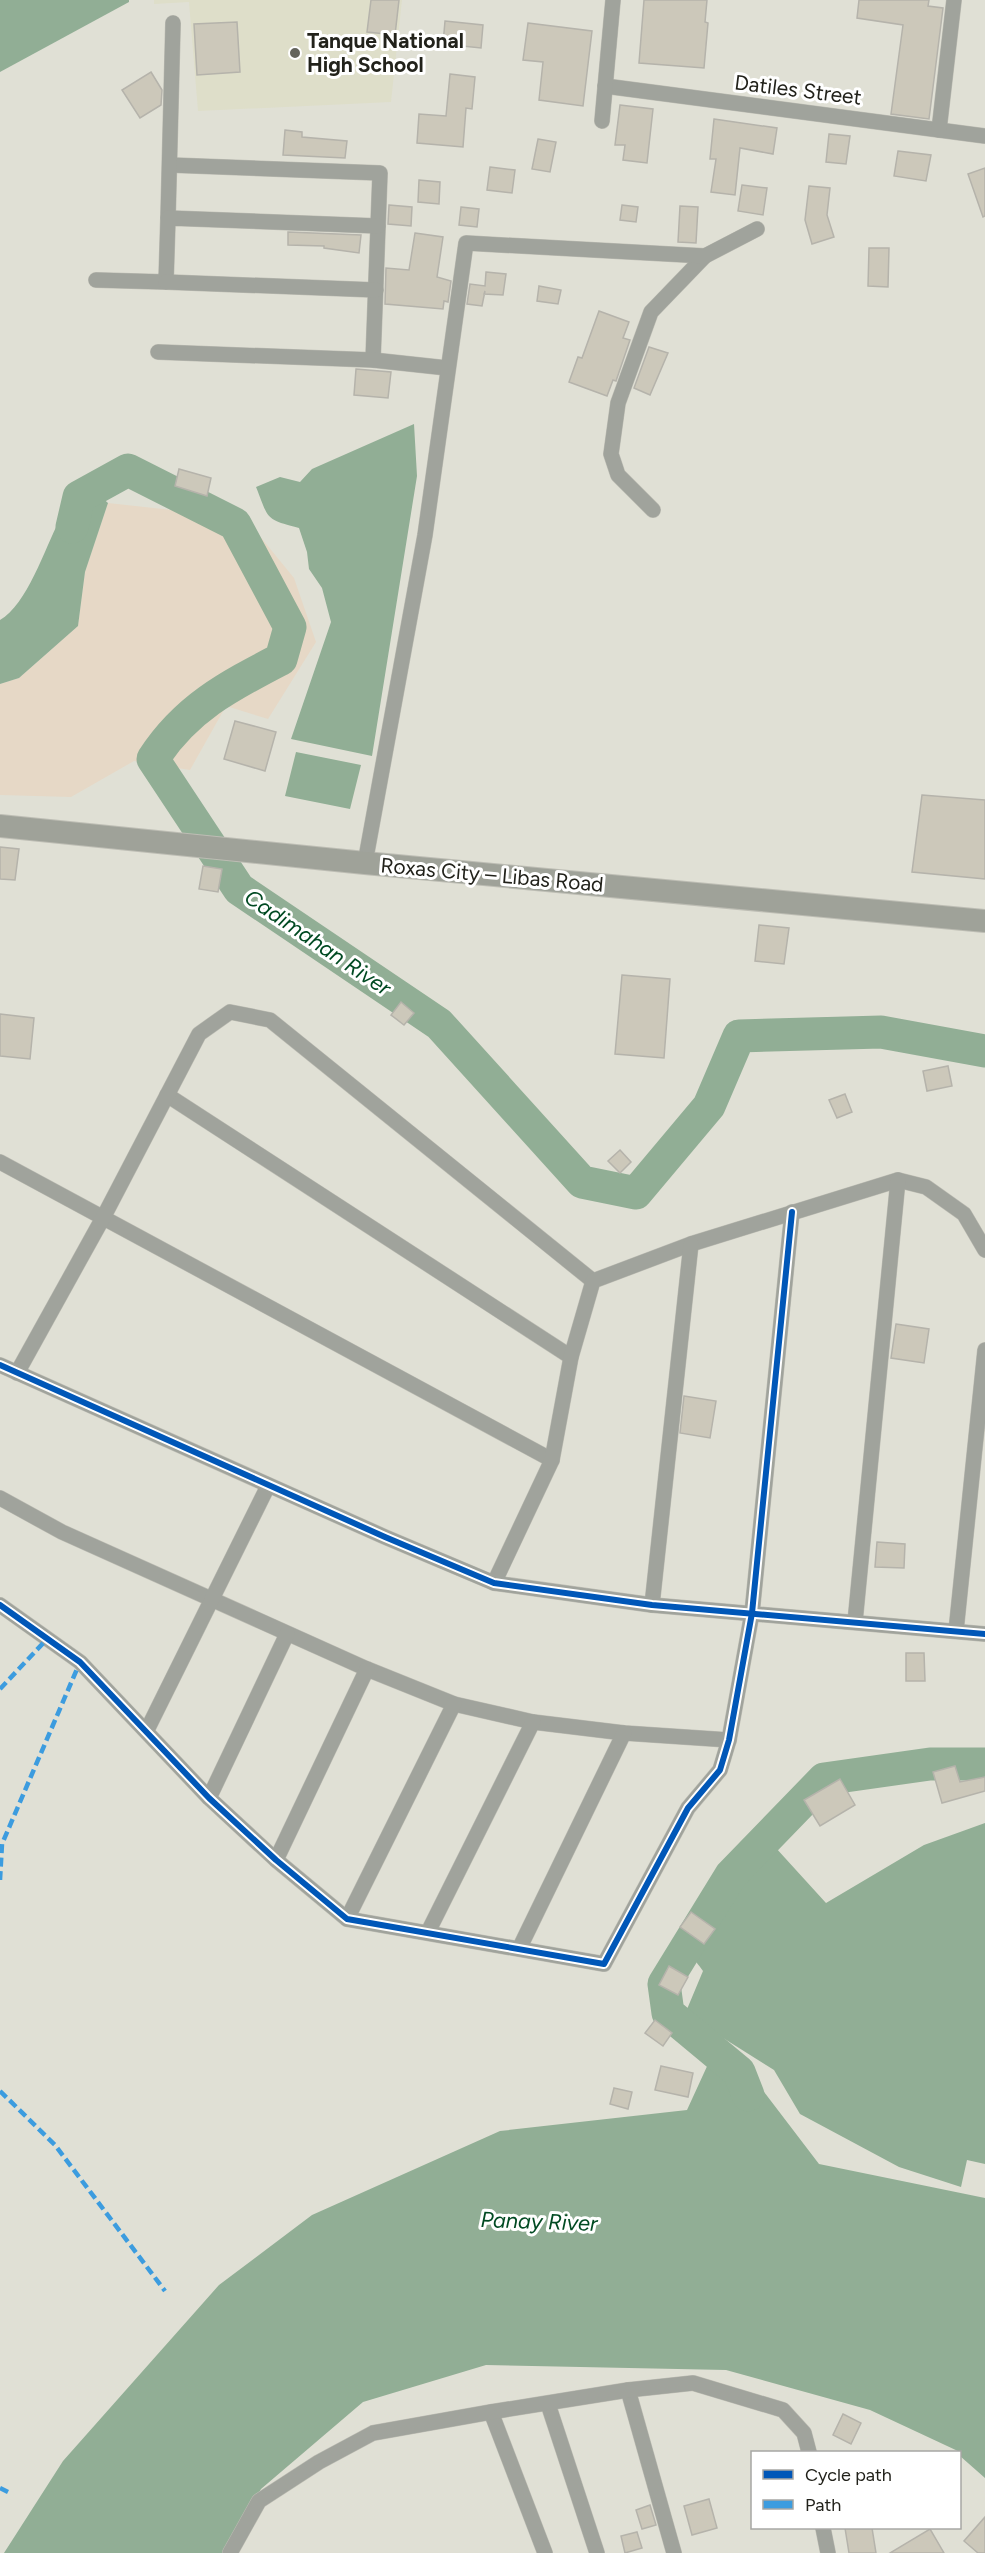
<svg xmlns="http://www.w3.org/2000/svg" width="985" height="2553" font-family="Figtree,sans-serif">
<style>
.built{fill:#dedec9}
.green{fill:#e6d8c6}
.water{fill:#91ae95}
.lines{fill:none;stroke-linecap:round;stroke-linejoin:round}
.river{stroke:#91ae95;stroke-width:33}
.building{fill:#ccc8ba;stroke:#b5b3ab;stroke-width:1.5}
.street-casing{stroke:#bdbdb4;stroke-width:16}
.secondary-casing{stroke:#bdbdb4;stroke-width:24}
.street{stroke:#a0a39c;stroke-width:15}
.secondary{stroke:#9fa299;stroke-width:22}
.quiet{stroke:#3c9cdf;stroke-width:4.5;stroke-dasharray:9 4.5;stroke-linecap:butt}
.cycleway-casing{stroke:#fff;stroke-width:10}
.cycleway{stroke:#0057b8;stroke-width:6}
.poi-dot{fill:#64645c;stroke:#fff;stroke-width:2}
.labels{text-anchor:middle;stroke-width:6;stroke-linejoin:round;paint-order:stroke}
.poi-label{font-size:21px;font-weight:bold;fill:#22221b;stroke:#fff;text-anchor:start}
.street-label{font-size:21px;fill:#22221b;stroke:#fff}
.water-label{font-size:22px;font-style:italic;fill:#004a22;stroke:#fff}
</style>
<rect width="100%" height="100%" fill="#e0e0d5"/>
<polygon class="built" points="154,0 402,0 391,102 198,111 189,2 154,4"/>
<polygon class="green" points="108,503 245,518 294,578 316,642 268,719 226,706 190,770 134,761 71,797 0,795 0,684 19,678 78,626 85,572"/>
<g class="water">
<polygon points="0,0 129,0 129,2 0,72"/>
<path d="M 414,424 L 417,476 L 372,756 L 291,739 L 331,622 L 322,588 L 309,569 L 307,552 L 299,528 C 264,519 269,519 256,487 L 280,477 L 300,482 L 312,469 Z"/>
<path d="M 83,481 L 108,503 L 85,572 L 78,626 L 19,678 L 0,684 L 0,620 C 27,605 45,548 59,521 C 66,508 75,495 83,481 Z"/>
<polygon points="296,752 361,765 350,809 285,796"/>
<path d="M 985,1823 L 985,2164 L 967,2160 L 961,2187 L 899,2167 L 800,2114 L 774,2070 L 685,2014 L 703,1971 C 699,1965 692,1958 691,1951 C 688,1920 744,1859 765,1836 L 826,1903 L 924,1845 Z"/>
<polygon points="739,2059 819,2164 985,2198 985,2478 960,2456 960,2452 870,2410 726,2370 486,2365 363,2402 261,2489 225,2553 4,2553 63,2461 219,2285 312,2215 500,2131 687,2110 709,2062"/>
</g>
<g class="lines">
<g class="river">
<path d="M 72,527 L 79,497 L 128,470 L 235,524 L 290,627 L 281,659 C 229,686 186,708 153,759 L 239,889 L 439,1024 L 582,1182 L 636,1193 L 709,1106 L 739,1036 L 881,1032 L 985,1051"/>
<polyline points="748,2095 739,2072 668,2013 664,1984 731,1875 824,1779 930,1764 985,1764"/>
</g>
</g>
<g class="building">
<polygon points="371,0 399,0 395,35 367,32"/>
<polygon points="644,0 707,0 705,22 708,23 704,68 639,63"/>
<polygon points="859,0 929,0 928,6 943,8 929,119 891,114 903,25 857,18"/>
<polygon points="445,21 483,25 481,48 443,44"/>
<polygon points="237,22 240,72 197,75 194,24"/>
<polygon points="528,23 592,31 583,106 539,100 543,62 523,60"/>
<polygon points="151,72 162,90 161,105 140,118 122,90"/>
<polygon points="450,74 475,77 472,109 466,108 463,147 417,143 419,114 446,116"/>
<polygon points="620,105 653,109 647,163 623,160 625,145 615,145"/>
<polygon points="714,119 777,128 773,154 740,148 735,195 711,192 716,159 710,159"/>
<polygon points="285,130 302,132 302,137 347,141 345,158 283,155"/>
<polygon points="829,134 850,136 846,164 826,162"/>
<polygon points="538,139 556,142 550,172 532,169"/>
<polygon points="898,151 931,155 926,181 894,176"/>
<polygon points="490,167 515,170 512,193 487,190"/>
<polygon points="985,168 985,216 983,217 968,174"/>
<polygon points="419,180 440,182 439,204 418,202"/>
<polygon points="742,185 767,188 763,215 738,211"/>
<polygon points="809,186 830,188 827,215 834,237 812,244 805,220"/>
<polygon points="389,205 412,207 411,226 388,224"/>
<polygon points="622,205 638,207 636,222 620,220"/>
<polygon points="680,206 698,207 696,243 678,242"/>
<polygon points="461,207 479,209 477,227 459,225"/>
<polygon points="288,232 361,235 359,253 324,248 324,246 288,245"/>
<polygon points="415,233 443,237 437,277 451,281 448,302 444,301 443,309 385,304 386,268 409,270"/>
<polygon points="869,248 889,248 888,287 868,286"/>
<polygon points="486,272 506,274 503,295 484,294 485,291 482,306 467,304 470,284 485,286"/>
<polygon points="539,286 561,290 558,304 537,301"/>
<polygon points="599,311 629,322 623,338 630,340 616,381 613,380 607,396 569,382 578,357 582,358"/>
<polygon points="649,347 668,353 650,395 634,388"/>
<polygon points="356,369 391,372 388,398 354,395"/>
<polygon points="179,469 211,478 207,496 175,486"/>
<polygon points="235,721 276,732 265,771 224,759"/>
<polygon points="922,795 985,800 985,879 912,872"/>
<polygon points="0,847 19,849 15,880 0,879"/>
<polygon points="203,866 222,869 218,892 199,889"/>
<polygon points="759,925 789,928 784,964 755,961"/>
<polygon points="622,975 670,979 664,1058 615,1054"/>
<polygon points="401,1002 414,1013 404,1025 391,1015"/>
<polygon points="0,1014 34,1018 30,1059 0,1056"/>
<polygon points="948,1066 952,1086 927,1091 923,1071"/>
<polygon points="845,1094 852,1112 837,1118 829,1100"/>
<polygon points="620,1150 631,1162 620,1173 608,1161"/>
<polygon points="896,1324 929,1329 924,1363 891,1358"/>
<polygon points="684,1396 716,1401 710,1438 680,1433"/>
<polygon points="877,1542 905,1544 904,1568 875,1567"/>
<polygon points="906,1653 924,1653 925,1681 906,1681"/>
<polygon points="955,1766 960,1782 985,1777 985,1791 942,1803 933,1772"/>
<polygon points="840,1779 855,1805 820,1826 804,1800"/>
<polygon points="691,1912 715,1929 704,1944 680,1927"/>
<polygon points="669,1966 688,1977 678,1995 659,1985"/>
<polygon points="655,2020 672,2033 663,2046 645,2033"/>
<polygon points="661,2066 693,2073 688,2097 655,2090"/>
<polygon points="614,2088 632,2092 628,2109 610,2104"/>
<polygon points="843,2414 861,2423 851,2444 833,2435"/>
<polygon points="709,2499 717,2528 692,2535 684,2506"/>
<polygon points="650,2505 656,2525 642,2529 636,2510"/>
<polygon points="985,2517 985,2553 978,2553 964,2541"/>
<polygon points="845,2528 872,2528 876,2553 849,2553"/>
<polygon points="930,2529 944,2553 890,2553"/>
<polygon points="637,2532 642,2548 625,2553 621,2536"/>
</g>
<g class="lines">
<g class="street-casing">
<g id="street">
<polyline points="605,86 985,136"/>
<polyline points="602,121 613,0"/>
<polyline points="939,130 954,0"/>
<polyline points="170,165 380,173 373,360"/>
<polyline points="168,218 173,23"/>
<polyline points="96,280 166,282 168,218 378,226"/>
<polyline points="166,282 376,290"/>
<polyline points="158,352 373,360 447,368"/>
<polyline points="653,510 618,475 611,454 618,403 651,312 705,256"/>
<polyline points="365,863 425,535 466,243 705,256 757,229"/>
<polyline points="167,1095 571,1357"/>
<polyline points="0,1162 552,1460"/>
<polyline points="0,1365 385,1537 494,1583 652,1605 985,1634"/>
<polyline points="17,1373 104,1216 199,1034 230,1012 270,1020 593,1281"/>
<polyline points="0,1498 62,1532 367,1669 454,1704 533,1722 624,1733 729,1740"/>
<polyline points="494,1583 552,1460 571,1357 593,1281 691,1244 898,1180 926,1187 964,1214 985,1250"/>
<polyline points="0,1605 80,1662 209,1798 276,1860 347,1919 604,1964 688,1808 720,1770 729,1740 752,1613 792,1212"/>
<polyline points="652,1605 691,1244"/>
<polyline points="855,1622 898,1180"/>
<polyline points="956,1631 985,1350"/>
<polyline points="147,1730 268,1486"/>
<polyline points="209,1798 287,1634"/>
<polyline points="276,1860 367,1669"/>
<polyline points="347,1919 454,1704"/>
<polyline points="428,1932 533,1722"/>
<polyline points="520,1947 624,1733"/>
<polyline points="628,2390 674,2553"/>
<polyline points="548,2404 597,2553"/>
<polyline points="491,2412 545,2553"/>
<polyline points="823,2528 828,2553"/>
<polyline points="230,2553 259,2501 319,2462 373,2433 491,2412 628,2390 693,2383 783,2410 804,2433 809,2452"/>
</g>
</g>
<g class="secondary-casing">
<polyline id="secondary" points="0,826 365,863 985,921"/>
</g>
<use href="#street" class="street"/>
<use href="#secondary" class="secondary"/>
<g class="quiet">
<polyline points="0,1689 47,1639"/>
<polyline points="0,1880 2,1844 80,1662"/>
<polyline points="0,2091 55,2145 165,2291"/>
<polyline points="0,2488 8,2492"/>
</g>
<g class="cycleway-casing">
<g id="cycleway">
<polyline points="0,1365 385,1537 494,1583 652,1605 985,1634"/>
<polyline points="0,1605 80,1662 209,1798 276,1860 347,1919 604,1964 688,1808 720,1770 729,1740 752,1613 792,1212"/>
</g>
</g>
<use href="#cycleway" class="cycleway"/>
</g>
<circle class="poi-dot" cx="295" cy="53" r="6"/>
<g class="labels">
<g class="poi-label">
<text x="307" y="48">Tanque National<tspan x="307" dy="24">High School</tspan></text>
</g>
<g class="street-label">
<text transform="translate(798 90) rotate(7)" y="7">Datiles Street</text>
<text transform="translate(492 875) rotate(5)" y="7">Roxas City – Libas Road</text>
</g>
<g class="water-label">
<text transform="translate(318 942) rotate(34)" y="8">Cadimahan River</text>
<text transform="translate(539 2221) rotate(2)" y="8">Panay River</text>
</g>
</g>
<rect x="751" y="2451" width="210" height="78" fill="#ffffff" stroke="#a7a7a4" stroke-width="1.5"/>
<rect x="763" y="2470" width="30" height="9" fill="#0057b8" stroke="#a7a7a4" stroke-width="1.5"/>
<text x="805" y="2481" font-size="18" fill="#22221b">Cycle path</text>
<rect x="763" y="2500" width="30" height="9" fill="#3c9cdf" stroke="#a7a7a4" stroke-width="1.5"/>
<text x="805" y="2511" font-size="18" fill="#22221b">Path</text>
</svg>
